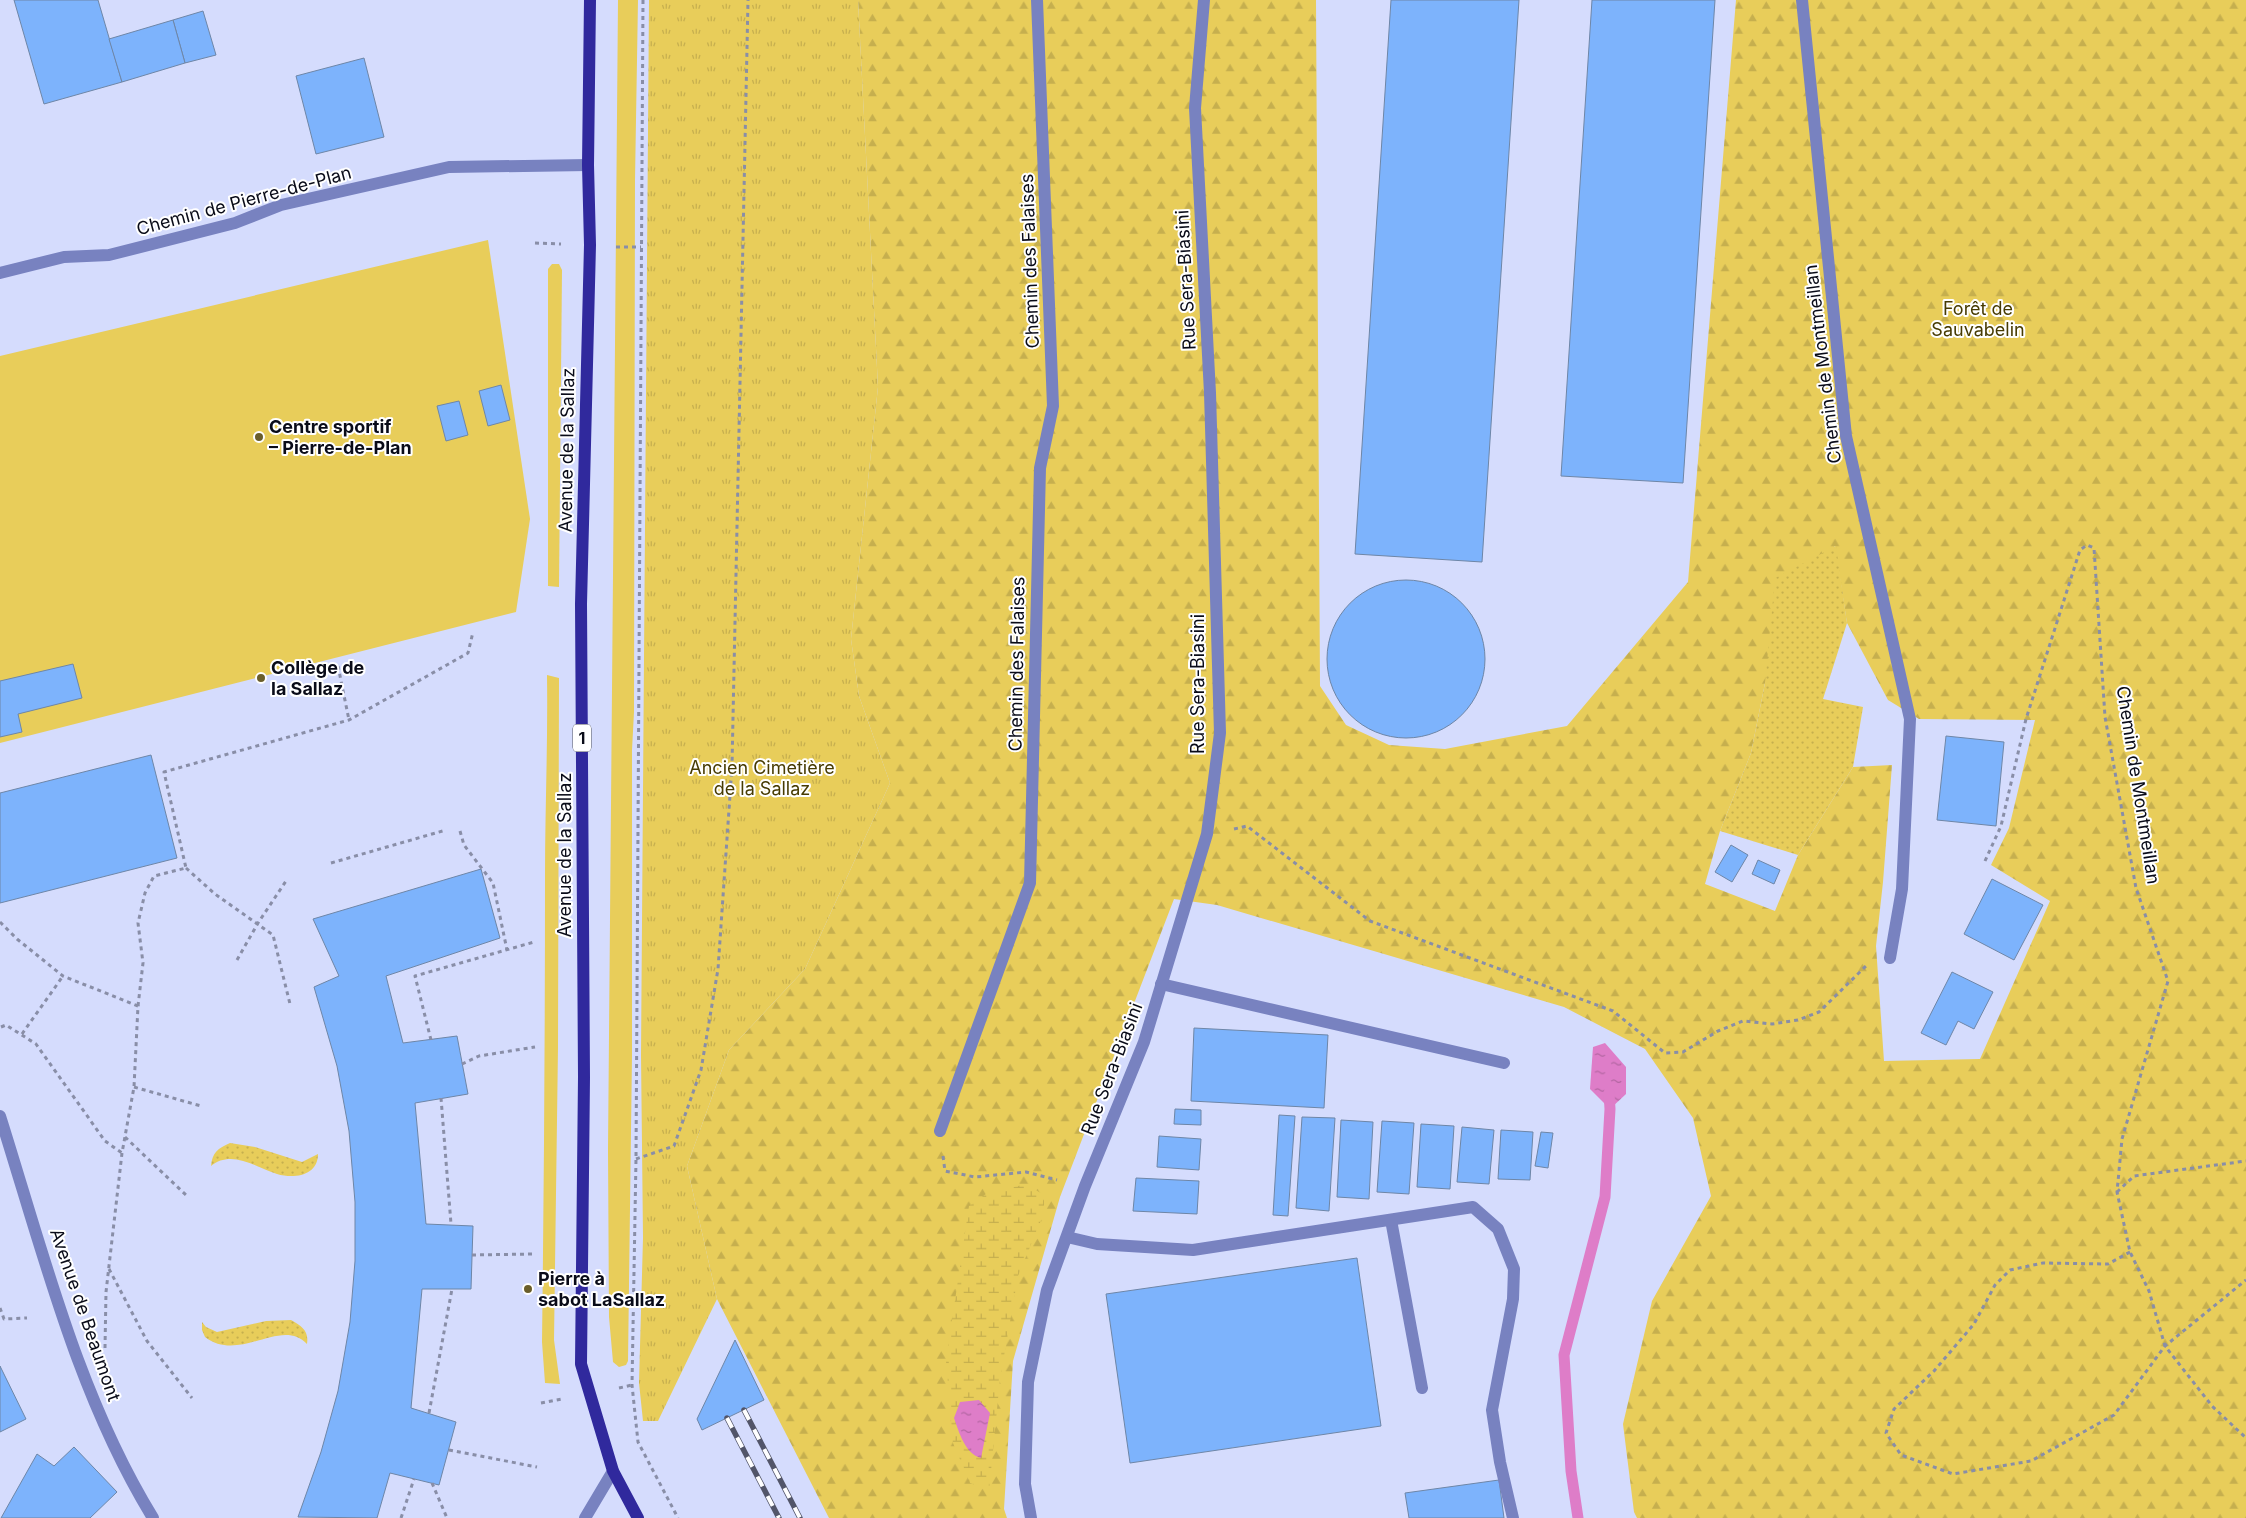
<svg xmlns="http://www.w3.org/2000/svg" width="2246" height="1518" font-family="Inter,sans-serif">
<style>
.grass{fill:#e8cd5a}
.forest{fill:url(#forest-firs);fill-rule:evenodd}
.wetland{fill:url(#wetland-marsh)}
.park{fill:url(#park-tufts)}
.garden{fill:url(#garden-dots)}
.water{fill:url(#water-ripples)}
.lines{fill:none;stroke-linecap:round;stroke-linejoin:round}
.stream{stroke:#de7dc8;stroke-width:11}
.building{fill:#7db3fc;stroke:#6e86a7}
.path{stroke:#898ea7;stroke-width:3;stroke-dasharray:4 4;stroke-linecap:butt}
.service{stroke:#7882c0;stroke-width:12}
.minor{stroke:#7882c0;stroke-width:12}
.primary{stroke:#30299d;stroke-width:12}
.rail-casing{stroke:#525569;stroke-width:5.5}
.rail{stroke:#fff;stroke-width:4;stroke-dasharray:11;stroke-linecap:butt}
.poi-dot{fill:#6a5e2b;stroke:#fff;stroke-width:2}
.labels{text-anchor:middle;stroke-width:4;stroke-linejoin:round;paint-order:stroke}
.shield{fill:#fff;stroke:#53545d;stroke-width:1}
.shield-label{font-size:16px;font-weight:bold;fill:#090b18}
.street-label{font-size:18px;fill:#090b18;stroke:#fff}
.park-label{font-size:18px;fill:#473b02;stroke:#fff}
.poi-label{font-size:18px;font-weight:bold;fill:#090b18;stroke:#fff;text-anchor:start}
</style>
<defs>
<pattern id="forest-firs" width="22" height="20" patternUnits="userSpaceOnUse" patternTransform="scale(1.25)"><rect width="22" height="20" fill="#e8cd5a"/><path d="M5 1l3.5 6h-7zM16 11l3.5 6h-7z" fill="#c6af4e"/></pattern>
<pattern id="wetland-marsh" width="20" height="14" patternUnits="userSpaceOnUse" patternTransform="scale(1.25)"><rect width="20" height="14" fill="#e8cd5a"/><path d="M1 5h8M5 5V1M11 12h8M15 12V8" fill="none" stroke="#c6af4e"/></pattern>
<pattern id="park-tufts" width="24" height="20" patternUnits="userSpaceOnUse" patternTransform="scale(1.25)"><rect width="24" height="20" fill="#e8cd5a"/><path d="M3 7l-1-3M5 7V3M7 7l1-3M15 17l-1-3M17 17v-4M19 17l1-3" fill="none" stroke="#c6af4e"/></pattern>
<pattern id="garden-dots" width="8" height="8" patternUnits="userSpaceOnUse" patternTransform="scale(1.25)"><rect width="8" height="8" fill="#e8cd5a"/><path d="M2 2h.1M6 6h.1" fill="none" stroke="#c6af4e" stroke-width="1.8" stroke-linecap="round"/></pattern>
<pattern id="water-ripples" width="26" height="14" patternUnits="userSpaceOnUse" patternTransform="scale(1.25)"><rect width="26" height="14" fill="#de7dc8"/><path d="M2 4q2-2 4 0t4 0M15 11q2-2 4 0t4 0" fill="none" stroke="#b265a1"/></pattern>
</defs>
<rect width="100%" height="100%" fill="#d5dcfd"/>
<g class="grass">
<polygon points="618,0 638,0 635,180 634,712 632,750 632,1055 628,1361 626,1365 619,1367 613,1362 609,1317 608,1150"/>
<polygon points="488,240 530,519 516,612 0,743 0,356"/>
<polygon points="552,264 559,264 562,270 559,587 548,586 548,269"/>
<path d="M 547,675 L 559,678 L 558,1047 L 554,1340 L 560,1384 L 545,1383 L 542,1342 C 544,1187 545,1031 545,876 C 545,809 548,742 547,675 Z"/>
</g>
<path class="forest" d="M 858,0 L 1316,0 L 1320,686 L 1346,725 L 1389,745 L 1445,749 L 1567,726 L 1688,582 L 1736,0 L 2246,0 L 2246,1518 L 1637,1518 L 1634,1512 L 1623,1424 L 1652,1301 L 1711,1196 L 1693,1118 L 1645,1049 L 1564,1007 L 1217,905 L 1174,899 L 1060,1197 L 1013,1361 L 1004,1509 L 1007,1518 L 829,1518 L 717,1299 L 687,1166 L 729,1050 L 805,969 L 890,783 L 859,696 L 851,639 L 878,387 ZM 1835,546 L 1847,623 L 1888,700 L 1919,719 L 2035,720 L 2009,828 L 1991,865 L 2050,901 L 1980,1059 L 1884,1061 L 1876,946 L 1883,882 L 1892,765 L 1853,767 L 1798,855 L 1775,911 L 1705,884 L 1720,831 L 1751,753 L 1765,683 Z"/>
<polygon class="wetland" points="1026,1184 1044,1195 1044,1213 1018,1276 1000,1379 989,1491 970,1483 953,1443 946,1361 969,1206 986,1194"/>
<polygon class="park" points="649,0 858,0 878,387 851,639 859,696 890,783 805,969 729,1050 687,1166 717,1299 658,1421 643,1421 639,1383 643,1238 641,1055"/>
<g class="garden">
<polygon points="1836,546 1847,623 1823,699 1863,707 1853,767 1798,855 1720,831 1751,753 1765,683 1775,578"/>
<path d="M 230,1143 L 255,1147 L 302,1162 L 318,1154 C 318,1176 294,1179 277,1174 C 256,1167 231,1149 211,1166 C 212,1153 218,1148 230,1143 Z"/>
<path d="M 291,1320 C 302,1326 309,1331 307,1344 C 281,1316 240,1364 205,1337 L 202,1330 L 202,1322 L 206,1327 L 217,1332 L 266,1321 Z"/>
</g>
<g class="water">
<polygon points="1605,1043 1626,1067 1626,1094 1610,1109 1590,1089 1593,1047"/>
<path d="M 979,1400 L 990,1413 L 981,1458 C 965,1454 959,1432 954,1418 L 960,1402 Z"/>
</g>
<g class="lines">
<polyline class="stream" points="1578,1518 1571,1471 1564,1355 1605,1197 1610,1109 1609,1093"/>
</g>
<g class="building">
<polygon points="14,0 98,0 122,82 44,104"/>
<polygon points="1391,0 1519,0 1482,562 1355,554"/>
<polygon points="1592,0 1715,0 1683,483 1561,476"/>
<polygon points="203,11 216,55 185,63 173,20"/>
<polygon points="173,20 185,63 122,82 109,39"/>
<polygon points="364,58 384,137 316,154 296,76"/>
<polygon points="501,385 510,420 488,426 479,391"/>
<polygon points="459,401 468,435 446,441 437,406"/>
<circle cx="1406" cy="659" r="79"/>
<polygon points="73,664 82,698 18,714 22,732 0,737 0,681"/>
<polygon points="1946,736 2004,742 1996,826 1937,820"/>
<polygon points="151,755 177,858 0,903 0,793"/>
<polygon points="1731,845 1748,855 1732,882 1715,872"/>
<polygon points="1758,860 1780,870 1774,884 1752,874"/>
<polygon points="481,869 500,938 386,976 403,1043 457,1036 468,1094 415,1103 426,1224 473,1226 471,1289 422,1289 411,1408 456,1422 439,1485 390,1473 377,1518 298,1517 321,1452 338,1391 350,1322 355,1261 355,1202 349,1131 337,1066 314,987 339,976 313,919"/>
<polygon points="1992,879 2043,905 2014,960 1964,934"/>
<polygon points="1952,972 1993,992 1974,1029 1958,1021 1946,1045 1921,1033"/>
<polygon points="1194,1028 1328,1035 1324,1108 1191,1101"/>
<polygon points="1175,1109 1201,1110 1201,1125 1174,1124"/>
<polygon points="1279,1115 1295,1116 1288,1216 1273,1215"/>
<polygon points="1302,1117 1335,1118 1329,1211 1296,1208"/>
<polygon points="1341,1120 1373,1122 1369,1199 1337,1197"/>
<polygon points="1382,1121 1414,1123 1409,1194 1377,1192"/>
<polygon points="1421,1124 1454,1126 1450,1189 1417,1187"/>
<polygon points="1462,1127 1494,1130 1489,1184 1457,1182"/>
<polygon points="1501,1130 1533,1132 1530,1180 1498,1179"/>
<polygon points="1541,1132 1553,1133 1548,1168 1535,1166"/>
<polygon points="1159,1136 1201,1139 1199,1170 1157,1167"/>
<polygon points="1136,1178 1199,1181 1197,1214 1133,1211"/>
<polygon points="1357,1258 1381,1426 1130,1463 1106,1294"/>
<polygon points="735,1340 764,1400 702,1430 697,1419"/>
<polygon points="0,1366 26,1419 0,1432"/>
<polygon points="74,1447 117,1492 90,1518 1,1518 37,1454 54,1466"/>
<polygon points="1499,1480 1504,1518 1409,1518 1405,1493"/>
</g>
<g class="lines">
<g class="path">
<polyline points="643,0 636,1159 632,1385 638,1442 678,1518"/>
<polyline points="535,243 561,244"/>
<polyline points="616,247 641,247"/>
<polyline points="338,666 349,720"/>
<polyline points="1234,829 1247,826 1370,921 1613,1011 1665,1053 1683,1052 1718,1031 1743,1021 1772,1024 1798,1020 1819,1012 1866,966"/>
<polyline points="460,831 464,845 493,883 507,950"/>
<polyline points="1985,861 2001,826 2026,719 2080,550 2087,545 2094,548 2105,717 2136,888 2168,981 2122,1139 2117,1192 2130,1252 2149,1291 2165,1346 2212,1406 2246,1438"/>
<polyline points="331,863 446,830"/>
<polyline points="186,868 215,894 273,935 290,1004"/>
<polyline points="0,922 17,939 63,976 138,1006 134,1087 122,1153 106,1292 105,1348"/>
<polyline points="237,960 258,923 286,881"/>
<polyline points="138,1006 143,963 138,923 145,893 154,876 186,868 164,772 349,720 468,653 473,632"/>
<polyline points="1,1027 6,1025 36,1044 105,1141 122,1153"/>
<polyline points="22,1034 63,976"/>
<polyline points="431,1040 415,976 534,942"/>
<polyline points="462,1064 479,1056 535,1047"/>
<polyline points="134,1087 201,1106"/>
<polyline points="441,1098 451,1224"/>
<polyline points="125,1137 187,1196"/>
<polyline points="943,1156 945,1171 975,1177 1026,1172 1057,1180"/>
<polyline points="636,1159 674,1146 701,1070 718,969 732,766 748,0"/>
<polyline points="2117,1192 2134,1176 2246,1161"/>
<polyline points="2130,1252 2108,1264 2043,1263 2010,1270 1995,1285 1974,1324 1934,1371 1894,1409 1886,1433 1901,1455 1953,1474 2031,1461 2114,1415 2165,1346 2246,1280"/>
<polyline points="472,1255 534,1254"/>
<polyline points="109,1269 147,1341 192,1398"/>
<polyline points="0,1308 4,1319 27,1318"/>
<polyline points="619,1388 632,1385"/>
<polyline points="541,1403 562,1399"/>
<polyline points="429,1413 452,1289"/>
<polyline points="449,1450 537,1467"/>
<polyline points="432,1483 447,1518"/>
<polyline points="401,1518 414,1479"/>
</g>
<g class="service">
<polyline points="1161,984 1504,1063"/>
<polyline points="1391,1220 1422,1388"/>
<polyline points="1067,1237 1097,1244 1193,1250 1473,1207 1498,1229 1514,1269 1513,1299 1492,1410 1500,1462 1513,1518"/>
</g>
<g class="minor">
<polyline points="1802,0 1846,436 1910,719 1902,889 1890,958"/>
<polyline points="0,273 64,257 109,255 235,223 281,205 449,167 588,165"/>
<path d="M 0,1116 C 43,1252 78,1396 153,1518"/>
<polyline points="940,1131 1030,883 1040,468 1053,406 1037,0"/>
<polyline points="585,1518 613,1471"/>
<polyline points="1031,1518 1025,1484 1028,1382 1047,1290 1085,1186 1144,1042 1207,834 1220,733 1210,393 1195,108 1204,0"/>
</g>
<polyline class="primary" points="590,0 588,165 590,245 581,604 584,1077 581,1364 613,1471 638,1518"/>
<g class="rail-casing">
<g id="rail">
<polyline points="744,1410 800,1518"/>
<polyline points="727,1418 779,1518"/>
</g>
</g>
<use href="#rail" class="rail"/>
</g>
<g class="poi-dot">
<circle cx="259" cy="437" r="5"/>
<circle cx="261" cy="678" r="5"/>
<circle cx="528" cy="1289" r="5"/>
</g>
<g class="labels">
<rect class="shield" x="573" y="724.5" width="18" height="27" rx="4"/>
<g class="shield-label">
<text x="582" y="744">1</text>
</g>
<g class="street-label">
<text transform="translate(244 201) rotate(-15)" y="6">Chemin de Pierre-de-Plan</text>
<text transform="translate(1030 261) rotate(-92)" y="6">Chemin des Falaises</text>
<text transform="translate(1186 280) rotate(-93)" y="6">Rue Sera-Biasini</text>
<text transform="translate(1823 364) rotate(-97)" y="6">Chemin de Montmeillan</text>
<text transform="translate(567 450) rotate(-89)" y="6">Avenue de la Sallaz</text>
<text transform="translate(1017 664) rotate(-89)" y="6">Chemin des Falaises</text>
<text transform="translate(1198 684) rotate(-90)" y="6">Rue Sera-Biasini</text>
<text transform="translate(2138 785) rotate(81)" y="6">Chemin de Montmeillan</text>
<text transform="translate(565 855) rotate(-90)" y="6">Avenue de la Sallaz</text>
<text transform="translate(1112 1069) rotate(-69)" y="6">Rue Sera-Biasini</text>
<text transform="translate(85 1315) rotate(71)" y="6">Avenue de Beaumont</text>
</g>
<g class="park-label">
<text x="1978" y="315">Forêt de<tspan x="1978" dy="21">Sauvabelin</tspan></text>
<text x="762" y="774">Ancien Cimetière<tspan x="762" dy="21">de la Sallaz</tspan></text>
</g>
<g class="poi-label">
<text x="269" y="433">Centre sportif<tspan x="269" dy="21">– Pierre-de-Plan</tspan></text>
<text x="271" y="674">Collège de<tspan x="271" dy="21">la Sallaz</tspan></text>
<text x="538" y="1285">Pierre à<tspan x="538" dy="21">sabot LaSallaz</tspan></text>
</g>
</g>
</svg>
